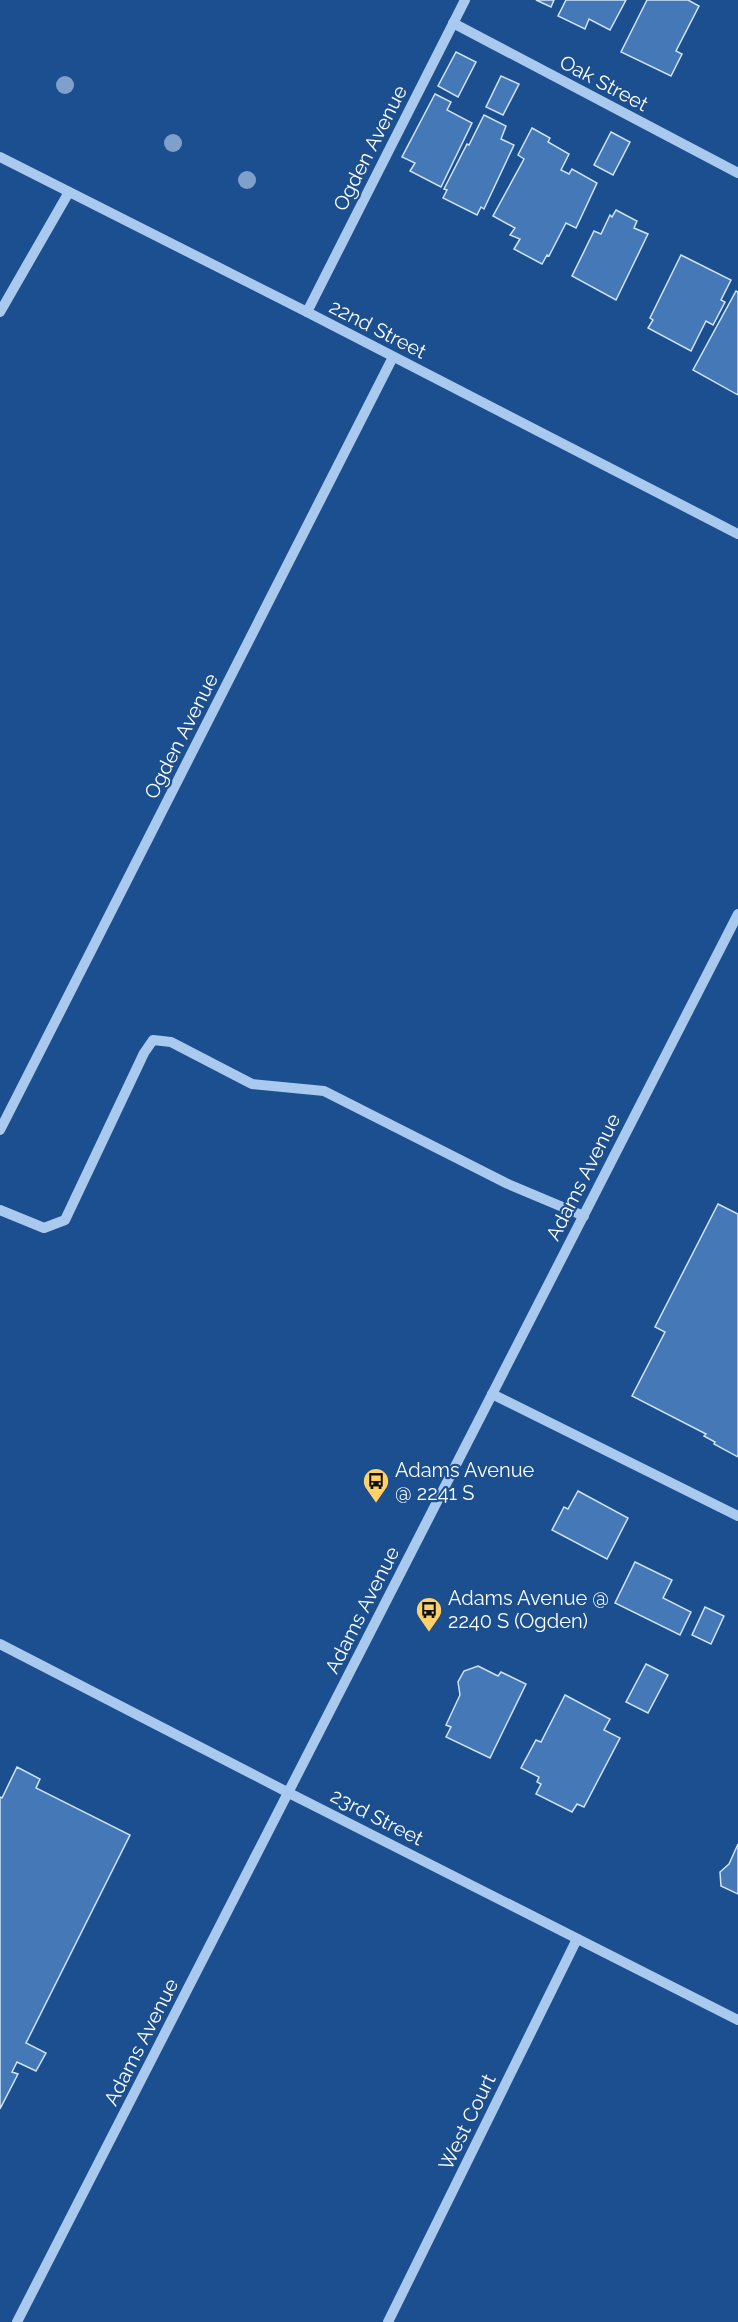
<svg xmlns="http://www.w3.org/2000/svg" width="738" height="2322" font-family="Raleway,sans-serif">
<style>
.building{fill:#4478b7;stroke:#cfe3fa;stroke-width:1.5}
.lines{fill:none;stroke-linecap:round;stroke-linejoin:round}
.minor{stroke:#a9c9ee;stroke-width:10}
.tree{fill:#7ea0ca}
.labels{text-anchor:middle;stroke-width:4.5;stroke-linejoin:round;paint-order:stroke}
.street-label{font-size:20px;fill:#fff;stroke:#1b4f8f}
.poi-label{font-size:20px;fill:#fff;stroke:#1b4f8f;text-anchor:start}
</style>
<rect width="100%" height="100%" fill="#1b4f8f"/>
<g class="building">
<polygon points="536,0 554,0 551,7"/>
<polygon points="566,0 626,0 610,30 589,19 585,29 558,16"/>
<polygon points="647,0 688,0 699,6 676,51 682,54 671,76 621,52"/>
<polygon points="456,52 476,62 458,97 438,86"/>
<polygon points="501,76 519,84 503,115 486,107"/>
<polygon points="435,94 451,102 447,110 472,123 441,187 410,171 415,163 402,157"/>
<polygon points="484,115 506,126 501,139 514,145 484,209 481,207 477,215 443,198 447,190 444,189 467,144 469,145"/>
<polygon points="532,128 550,138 548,142 569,154 561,170 569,174 572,169 597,183 576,228 566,223 549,256 547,255 542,264 514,249 520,239 510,235 515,228 493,216 524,159 518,155"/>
<polygon points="611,132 630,142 613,175 594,165"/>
<polygon points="616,210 637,221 634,228 648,234 616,300 572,276 594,231 601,234 610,215 612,217"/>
<polygon points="681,255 731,280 721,300 725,302 713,325 706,321 691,351 648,328 653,320 650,318"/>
<polygon points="736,291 738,292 738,395 693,370"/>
<polygon points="718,1204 738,1214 738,1457 714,1444 715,1442 704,1436 706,1434 632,1396 665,1332 655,1327"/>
<polygon points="578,1491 628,1518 607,1559 552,1530 564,1507 568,1509"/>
<polygon points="635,1562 672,1580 663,1598 691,1612 680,1635 615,1603"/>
<polygon points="705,1607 724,1616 711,1644 692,1635"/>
<polygon points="646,1664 668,1675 648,1713 626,1702"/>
<polygon points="478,1666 498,1676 501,1672 526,1684 490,1758 446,1737 451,1727 446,1725 460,1695 458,1682 464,1671"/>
<polygon points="565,1695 610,1719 604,1730 620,1738 584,1807 577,1804 572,1812 536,1794 541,1784 537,1782 539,1777 521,1768 536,1740 541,1742"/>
<polygon points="17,1767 40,1779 36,1788 130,1835 26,2043 46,2053 36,2071 17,2062 12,2072 18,2074 0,2109 0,1797 2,1798"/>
<polygon points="738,1844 738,1894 721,1886 720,1872 729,1864"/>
</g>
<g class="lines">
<g class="minor">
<polyline points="453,23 738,173"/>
<polyline points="0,157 307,312 738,534"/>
<polyline points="0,312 69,192"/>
<polyline points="307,312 465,0"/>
<polyline points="0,1130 393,357"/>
<polyline points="0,1210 44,1228 65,1220 144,1053 153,1040 171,1042 252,1084 324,1091 508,1184 584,1216"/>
<polyline points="492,1394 738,1516"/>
<polyline points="0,1644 289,1793 738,2020"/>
<polyline points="17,2322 738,914"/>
<polyline points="388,2322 577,1939"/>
</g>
</g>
<g class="tree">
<circle cx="65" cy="85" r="9"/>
<circle cx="173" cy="143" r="9"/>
<circle cx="247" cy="180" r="9"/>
</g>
<defs>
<g id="bus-pin" transform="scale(1.35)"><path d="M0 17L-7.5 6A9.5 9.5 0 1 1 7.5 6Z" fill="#ffd166" stroke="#1b4f8f"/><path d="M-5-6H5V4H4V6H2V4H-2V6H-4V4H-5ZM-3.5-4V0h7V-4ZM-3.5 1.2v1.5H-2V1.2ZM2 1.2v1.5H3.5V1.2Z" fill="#111"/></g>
</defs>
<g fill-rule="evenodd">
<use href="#bus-pin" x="376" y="1481"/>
<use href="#bus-pin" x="429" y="1610"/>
</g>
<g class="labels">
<g class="street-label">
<text transform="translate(604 83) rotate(28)" y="7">Oak Street</text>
<text transform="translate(370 148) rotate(-63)" y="7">Ogden Avenue</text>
<text transform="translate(378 329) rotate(27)" y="7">22nd Street</text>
<text transform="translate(181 736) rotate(-63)" y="7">Ogden Avenue</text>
<text transform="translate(583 1177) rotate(-63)" y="7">Adams Avenue</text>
<text transform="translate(362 1610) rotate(-63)" y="7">Adams Avenue</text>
<text transform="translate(377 1817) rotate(27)" y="7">23rd Street</text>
<text transform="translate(141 2042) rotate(-63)" y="7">Adams Avenue</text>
<text transform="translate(467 2122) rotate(-64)" y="7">West Court</text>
</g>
<g class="poi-label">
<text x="395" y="1477">Adams Avenue<tspan x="395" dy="23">@ 2241 S</tspan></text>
<text x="448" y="1605">Adams Avenue @<tspan x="448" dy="23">2240 S (Ogden)</tspan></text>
</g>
</g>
</svg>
